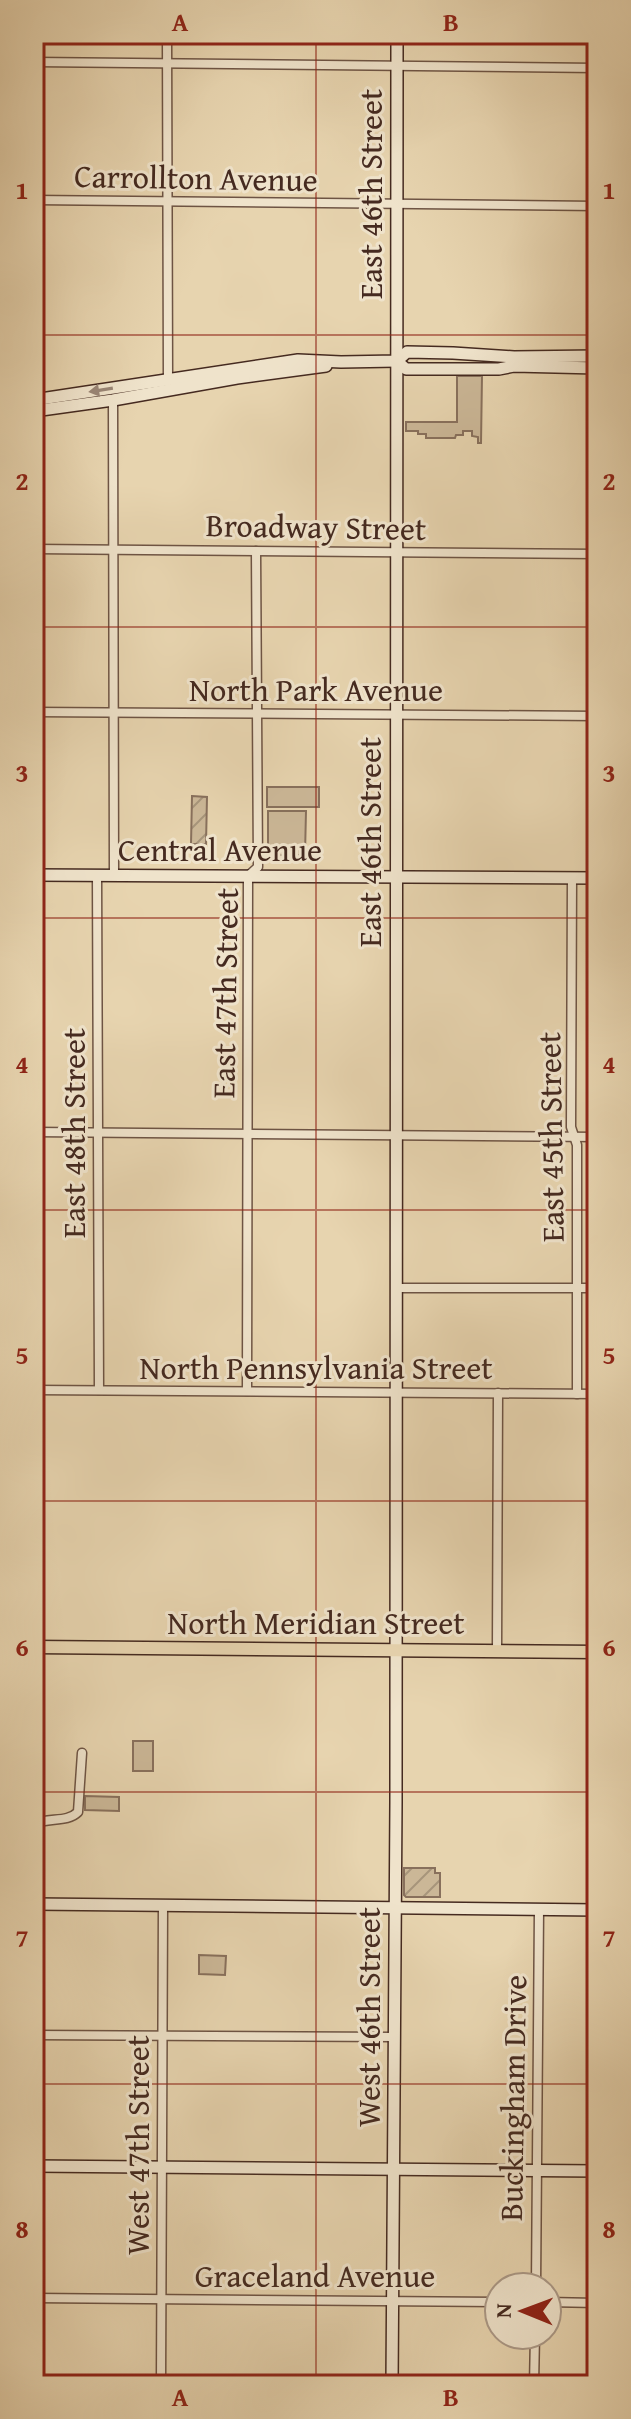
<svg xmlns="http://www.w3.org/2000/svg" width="631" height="2419" font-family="'Gentium Book Plus',serif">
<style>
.green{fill:#cbb797;stroke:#88705c;stroke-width:2}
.garden{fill:url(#garden-furrows);stroke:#88705c;stroke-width:2}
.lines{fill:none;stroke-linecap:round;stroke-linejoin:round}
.street-casing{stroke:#6e5444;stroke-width:11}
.secondary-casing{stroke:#452a20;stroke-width:14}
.primary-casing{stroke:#452a20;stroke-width:15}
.street{stroke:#efe3cb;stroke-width:8}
.secondary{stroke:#efe3cb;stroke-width:11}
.primary{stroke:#e7d4af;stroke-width:12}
.oneway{fill:#9a8676}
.grid{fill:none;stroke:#8f2418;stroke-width:2;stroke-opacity:0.55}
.labels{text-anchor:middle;stroke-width:6;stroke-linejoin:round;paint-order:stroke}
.street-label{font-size:32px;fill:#452a20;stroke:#efe3cb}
.neatline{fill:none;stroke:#8f2418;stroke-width:3}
.grid-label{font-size:26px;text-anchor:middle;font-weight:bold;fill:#8f2418}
</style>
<defs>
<pattern id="garden-furrows" width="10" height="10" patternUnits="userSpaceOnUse" patternTransform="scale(2)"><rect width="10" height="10" fill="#cbb797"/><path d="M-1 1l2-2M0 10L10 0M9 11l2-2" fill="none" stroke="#a7957b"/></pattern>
</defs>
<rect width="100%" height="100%" fill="#e7d4af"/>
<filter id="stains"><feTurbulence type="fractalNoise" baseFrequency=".0025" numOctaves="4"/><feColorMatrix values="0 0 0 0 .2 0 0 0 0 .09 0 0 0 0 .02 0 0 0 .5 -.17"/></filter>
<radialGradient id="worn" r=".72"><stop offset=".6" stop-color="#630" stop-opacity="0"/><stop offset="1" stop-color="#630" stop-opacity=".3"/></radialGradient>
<g class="green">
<polygon points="457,376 482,376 481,443 478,443 478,437 472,436 472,431 463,431 463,435 456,435 455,438 426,438 426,434 418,434 418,431 406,431 406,422 457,422"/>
<rect x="267" y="787" width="52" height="20"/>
<polygon points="268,811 306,811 305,855 268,855"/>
<rect x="133" y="1741" width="20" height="30"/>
<polygon points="85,1796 119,1797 119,1811 85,1810"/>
<polygon points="199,1955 226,1956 225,1975 199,1974"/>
</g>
<g class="garden">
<polygon points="192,796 207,797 206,844 191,844"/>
<polygon points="404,1868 435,1868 435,1873 440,1873 440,1897 406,1897 404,1895"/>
</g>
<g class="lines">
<g class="street-casing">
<g id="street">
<polyline points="167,34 168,380"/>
<polyline points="34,62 597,68"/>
<polyline points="34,200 597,206"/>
<polyline points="113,400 114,875"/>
<polyline points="34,549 597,554"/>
<polyline points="34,712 597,716"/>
<polyline points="97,875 99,1390"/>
<polyline points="572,878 571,1127 577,1145 577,1394"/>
<polyline points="34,1132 597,1137"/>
<polyline points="396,1288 597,1288"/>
<polyline points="34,1390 597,1394"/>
<polyline points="247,1391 248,876 258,867 256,551"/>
<polyline points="497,1651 498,1393"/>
<path d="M 34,1824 C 49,1817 67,1823 78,1812 L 82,1753"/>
<polyline points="34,2035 395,2037"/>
<polyline points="536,2287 539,1909"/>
<polyline points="34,2298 499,2302"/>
<polyline points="547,2302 597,2303"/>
<polyline points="161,2385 163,1906"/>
<polyline points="534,2385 535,2335"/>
</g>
</g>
<g class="secondary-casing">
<g id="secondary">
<polyline points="397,361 406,369 499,369 514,366 597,368"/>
<polyline points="34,400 298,360 341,362 397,361 407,352 453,353 514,357 597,356"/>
<polyline points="34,411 113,400 237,378 326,366"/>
<polyline points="34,875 597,878"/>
<polyline points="34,1904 597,1910"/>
<polyline points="34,2166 597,2171"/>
<polyline points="392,2385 396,1802 397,34"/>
</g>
</g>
<g class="primary-casing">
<polyline id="primary" points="34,1647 597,1652"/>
</g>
<use href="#street" class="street"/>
<use href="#secondary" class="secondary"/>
<use href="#primary" class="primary"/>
</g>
<defs><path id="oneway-solid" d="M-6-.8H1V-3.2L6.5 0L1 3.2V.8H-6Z" transform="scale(2)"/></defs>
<use class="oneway" href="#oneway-solid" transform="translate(101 390) rotate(171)"/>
<path class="grid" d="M 316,34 L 316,2385M 34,335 L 597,335M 34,627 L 597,627M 34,918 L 597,918M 34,1210 L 597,1210M 34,1501 L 597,1501M 34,1792 L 597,1792M 34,2084 L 597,2084"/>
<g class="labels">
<g class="street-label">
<text transform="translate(196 178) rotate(1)" y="11">Carrollton Avenue</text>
<text transform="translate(371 194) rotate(-90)" y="11">East 46th Street</text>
<text transform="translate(316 527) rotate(1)" y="11">Broadway Street</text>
<text x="316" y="701">North Park Avenue</text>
<text transform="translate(370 842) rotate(-90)" y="11">East 46th Street</text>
<text x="220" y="861">Central Avenue</text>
<text transform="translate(225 993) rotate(-89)" y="11">East 47th Street</text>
<text transform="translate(74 1133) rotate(-90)" y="11">East 48th Street</text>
<text transform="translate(551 1137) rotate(-91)" y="11">East 45th Street</text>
<text x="316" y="1379">North Pennsylvania Street</text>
<text x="316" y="1634">North Meridian Street</text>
<text transform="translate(369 2017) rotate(-90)" y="11">West 46th Street</text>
<text transform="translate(513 2098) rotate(-89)" y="11">Buckingham Drive</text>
<text transform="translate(138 2145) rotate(-90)" y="11">West 47th Street</text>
<text x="315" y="2287">Graceland Avenue</text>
</g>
</g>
<rect width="631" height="2419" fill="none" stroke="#e7d4af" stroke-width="88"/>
<g transform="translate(523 2311) rotate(271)"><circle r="38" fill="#efe3cb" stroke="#ab9987" stroke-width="2"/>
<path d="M0-6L14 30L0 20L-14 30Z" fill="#8f2418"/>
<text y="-12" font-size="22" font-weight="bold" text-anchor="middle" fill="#452a20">N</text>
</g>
<rect x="44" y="44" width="543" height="2331" class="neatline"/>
<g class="grid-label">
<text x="180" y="31">A</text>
<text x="451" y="31">B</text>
<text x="22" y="199">1</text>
<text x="609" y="199">1</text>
<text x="22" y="490">2</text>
<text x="609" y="490">2</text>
<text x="22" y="782">3</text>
<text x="609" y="782">3</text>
<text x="22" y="1073">4</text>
<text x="609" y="1073">4</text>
<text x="22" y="1364">5</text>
<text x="609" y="1364">5</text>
<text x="22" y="1656">6</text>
<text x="609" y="1656">6</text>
<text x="22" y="1947">7</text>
<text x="609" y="1947">7</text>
<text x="22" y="2238">8</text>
<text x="609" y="2238">8</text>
<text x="180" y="2406">A</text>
<text x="451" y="2406">B</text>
</g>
<rect width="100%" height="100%" filter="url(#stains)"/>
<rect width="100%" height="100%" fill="url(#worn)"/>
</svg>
